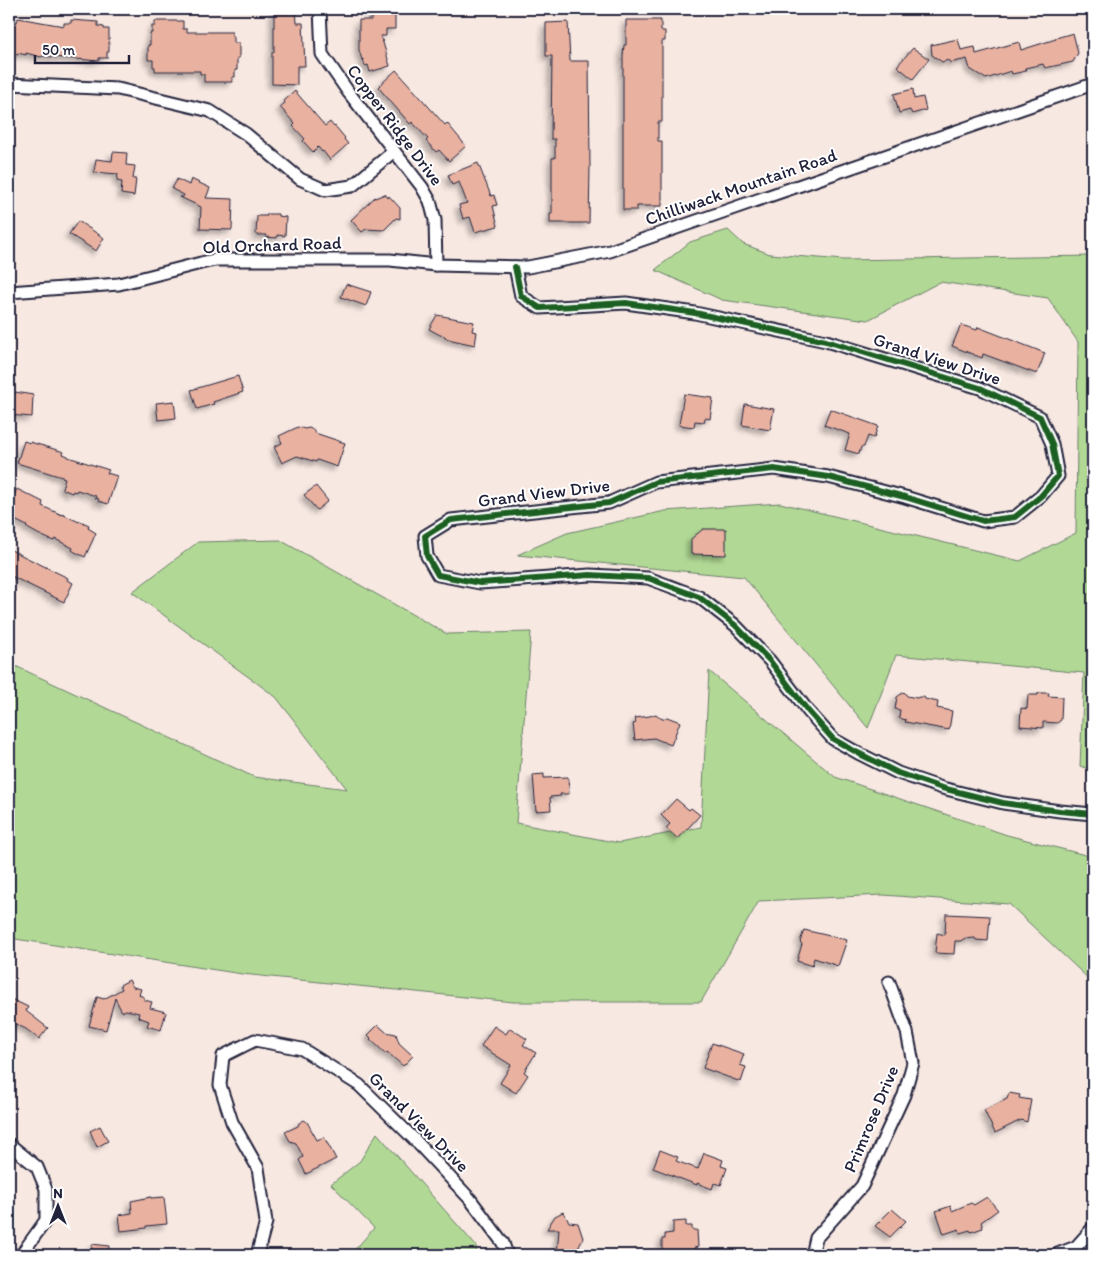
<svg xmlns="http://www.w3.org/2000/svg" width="1102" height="1264" font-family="Itim,sans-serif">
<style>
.green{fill:#b1d995;stroke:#6a7e68}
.building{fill:#e9b1a0;stroke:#22223b;filter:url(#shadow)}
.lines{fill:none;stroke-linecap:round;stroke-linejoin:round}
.minor-casing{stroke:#22223b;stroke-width:15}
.minor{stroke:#fff;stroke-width:11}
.cycleway-casing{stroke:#fff;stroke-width:9}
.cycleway{stroke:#1b5e20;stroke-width:6}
.labels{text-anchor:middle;stroke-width:4;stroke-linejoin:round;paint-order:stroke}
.street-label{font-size:18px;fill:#22223b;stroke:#fff}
</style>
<defs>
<filter id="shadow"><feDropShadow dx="-4" dy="4" stdDeviation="2.5" flood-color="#0004"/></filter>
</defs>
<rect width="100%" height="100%" fill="#f8e8e2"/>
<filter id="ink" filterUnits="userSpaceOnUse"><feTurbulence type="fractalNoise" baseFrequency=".02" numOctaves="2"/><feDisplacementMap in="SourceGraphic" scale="10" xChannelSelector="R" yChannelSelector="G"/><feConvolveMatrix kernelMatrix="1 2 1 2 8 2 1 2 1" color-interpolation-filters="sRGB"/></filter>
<g filter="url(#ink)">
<g class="green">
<polygon points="728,230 743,244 770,254 844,260 1093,256 1093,770 1080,766 1084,673 896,655 868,728 744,577 517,555 567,533 665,511 780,503 1020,561 1076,533 1078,342 1048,298 940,282 868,320 722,300 655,270 690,242"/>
<polygon points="280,540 447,634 531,632 516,823 619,843 701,827 709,671 835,777 1007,835 1093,857 1093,983 1009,904 883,895 759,901 701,1002 513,1002 242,974 9,938 9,663 254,777 347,789 276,697 132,592 198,542"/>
<polygon points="377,1133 476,1246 477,1255 355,1255 353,1252 374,1228 331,1184 360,1161"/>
</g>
<g class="building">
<polygon points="274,9 296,9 297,23 303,23 305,66 297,66 297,85 272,84 272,52 274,52"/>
<polygon points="372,9 395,9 395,29 386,29 386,36 381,36 390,66 370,72 368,65 365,66 363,59 362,60 359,50 359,20 372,20"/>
<polygon points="18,18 64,26 64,23 71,23 71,20 98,22 98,26 104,27 104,29 109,29 109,52 107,52 107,58 99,58 99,61 42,56 41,57 26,53 26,55 18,53 18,55 9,53 9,29 11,21 17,22"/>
<polygon points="626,20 661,20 661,31 665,31 665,41 662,41 662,122 658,122 658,141 662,141 662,206 637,206 637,210 623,210 623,56 624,45 626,45"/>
<polygon points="155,21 183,21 183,29 187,29 187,32 232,32 232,36 234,36 234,43 239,43 239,58 237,58 237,70 235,70 235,77 232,77 232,82 204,82 204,74 200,74 200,71 155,71 155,67 153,67 153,60 148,60 148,45 150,45 150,33 152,33 152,26 155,26"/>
<polygon points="568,22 570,61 589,61 590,167 589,223 550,223 550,214 552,214 552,158 555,158 555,139 551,139 552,56 546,56 546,23"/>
<polygon points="1073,33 1078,53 1073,62 1045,68 1043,64 1025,68 1026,71 1012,74 1011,71 986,79 970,69 967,59 950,63 949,60 942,62 932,55 931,45 958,39 961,50 975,47 976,54 1019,42 1021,50 1056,39 1056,38"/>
<polygon points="913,48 929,59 913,79 897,66"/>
<polygon points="396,70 445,125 447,123 466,146 449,161 439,150 436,152 426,141 428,139 412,122 410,124 378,87"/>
<polygon points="913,89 914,99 923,97 926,110 912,114 910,110 899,113 894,94"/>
<polygon points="295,91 325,126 330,122 334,127 335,126 345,138 344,139 348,144 330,160 323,151 322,152 318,147 313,152 303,141 305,139 293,126 295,124 280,107 285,103 284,101"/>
<polygon points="113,152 127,153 126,165 135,166 133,179 136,179 134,196 121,194 122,182 117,181 118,174 94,172 96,159 112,161"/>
<polygon points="478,163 491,196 494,195 497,205 493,206 498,226 475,232 470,217 463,219 459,205 467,203 459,182 452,185 448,175"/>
<polygon points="177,179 189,185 191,179 210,188 206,198 233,199 232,230 200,229 201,207 180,197 183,197 184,195 172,189"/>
<polygon points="385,194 388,198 389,196 400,208 400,219 396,218 384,230 366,229 362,232 351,220 375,197 375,198"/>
<polygon points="267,214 278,214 278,216 286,217 285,236 277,235 277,238 266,237 267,235 256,235 257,216 267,216"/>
<polygon points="78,221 104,238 96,251 69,234"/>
<polygon points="346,284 371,292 366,306 341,297"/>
<polygon points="437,315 474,322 472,331 477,332 475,345 452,340 446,338 445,336 440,335 429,329"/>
<polygon points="961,325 977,330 978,327 1045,353 1037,374 983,354 982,358 952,346"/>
<polygon points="238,376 243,392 213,402 214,404 197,409 191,390"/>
<polygon points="15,392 33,395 32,417 9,415 9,393 15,394"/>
<polygon points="684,394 713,398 710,419 705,418 704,422 695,421 694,427 679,425"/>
<polygon points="174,401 176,418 158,420 156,403"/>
<polygon points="745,404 774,409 770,430 742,425"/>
<polygon points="830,409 878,426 874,438 868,436 864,447 861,447 859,454 845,450 850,434 824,425"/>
<polygon points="298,427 305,429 308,428 313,429 315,433 345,443 337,467 317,460 316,462 297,456 282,463 274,447 282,443 279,436"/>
<polygon points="24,441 30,443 30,442 64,452 63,454 68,456 68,457 109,470 107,473 117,476 108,504 98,501 99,499 95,498 96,496 77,490 76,492 73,491 72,493 62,489 65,478 17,463"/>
<polygon points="316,486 328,501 317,510 304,495"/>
<polygon points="9,489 15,493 17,489 43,502 42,506 62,515 62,514 79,522 80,521 89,525 88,528 96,533 85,557 75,552 72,550 73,548 55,539 54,541 51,540 38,534 29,529 26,527 27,526 9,517"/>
<polygon points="703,529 726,529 726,555 691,554 691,539"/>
<polygon points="9,549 68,578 67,580 73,583 64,602 9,575"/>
<polygon points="904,692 907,696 917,698 919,697 924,697 925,699 938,702 937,708 952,711 949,730 905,722 906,720 899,718 900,710 895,709 897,697"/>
<polygon points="1038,693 1049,693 1048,696 1062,697 1061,720 1057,723 1043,722 1043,728 1020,726 1021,708 1027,709 1028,695 1038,695"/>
<polygon points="656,714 662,719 667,717 680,722 671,745 654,738 635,740 633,724 636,723 635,718 650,716"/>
<polygon points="544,774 544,778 568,777 569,794 560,794 561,796 550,797 551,810 536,811 533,775"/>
<polygon points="676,799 689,810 691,808 700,815 678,839 666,828 670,824 661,815"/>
<polygon points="946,914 990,916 988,941 976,940 975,938 963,939 961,941 955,941 954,954 935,953 937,933 945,935"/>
<polygon points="804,930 847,940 838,966 814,958 812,966 797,961 802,944 800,942"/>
<polygon points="129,980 133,987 141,989 139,995 144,997 144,1000 152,1002 150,1008 166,1012 161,1030 147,1026 149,1021 138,1017 139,1013 126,1010 122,1012 115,998 106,1030 89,1026 97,997 104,999 122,989 120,985"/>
<polygon points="9,998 28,1007 26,1011 48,1028 39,1039 26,1029 9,1021"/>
<polygon points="378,1025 386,1032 396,1034 399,1043 413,1056 403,1066 387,1052 386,1054 370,1039 371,1038 368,1035"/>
<polygon points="494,1026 506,1034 510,1028 527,1039 523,1045 536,1053 524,1072 528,1075 516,1093 500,1083 511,1065 481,1046"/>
<polygon points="712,1043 744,1054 740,1065 746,1067 741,1082 703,1068"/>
<polygon points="1009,1093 1020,1095 1019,1098 1031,1100 1027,1122 1021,1120 995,1133 984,1110 1007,1099"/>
<polygon points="304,1120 307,1122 317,1140 324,1137 336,1159 306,1174 299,1160 303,1157 296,1143 290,1141 285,1132 298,1126 299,1123"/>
<polygon points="100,1126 108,1141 97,1147 90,1131"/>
<polygon points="660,1150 678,1157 676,1161 698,1169 704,1153 723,1160 721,1166 727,1168 721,1185 714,1183 712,1189 697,1183 697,1185 653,1168"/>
<polygon points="151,1197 151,1198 164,1197 167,1224 146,1226 146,1228 121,1231 119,1215 132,1213 131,1201"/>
<polygon points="987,1197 998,1210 981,1222 983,1228 971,1232 970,1230 960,1233 959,1229 944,1234 936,1211 951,1206 952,1211 971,1203 974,1205"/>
<polygon points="892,1209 906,1221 890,1237 875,1226"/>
<polygon points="563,1212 569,1222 578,1223 583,1238 576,1253 569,1253 569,1255 557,1255 559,1229 547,1229 555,1216"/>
<polygon points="686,1221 686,1226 692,1226 692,1230 697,1230 698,1247 694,1248 695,1255 662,1255 662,1239 665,1239 665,1234 673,1233 673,1222"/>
<polygon points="92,1244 109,1246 108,1255 91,1255"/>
</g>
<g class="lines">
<g class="minor-casing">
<g id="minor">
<polyline points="320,9 322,54 349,93 422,187 430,201 435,220 436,265"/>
<polyline points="9,84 118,89 210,111 246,134 300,179 325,190 352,186 394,151"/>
<polyline points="515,267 521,296 540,308 626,303 695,313 826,341 980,388 1040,417 1052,444 1058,476 1041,496 1015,517 983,521 905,497 828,477 774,469 656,482 609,503 451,520 425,536 427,556 438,575 480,583 590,575 648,578 699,597 735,625 770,661 808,711 833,739 858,753 898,773 942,788 1003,803 1060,811 1093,814"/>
<polyline points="9,292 119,284 201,263 215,260 390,260 436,265 528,267 610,251 1093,84"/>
<polyline points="9,1144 37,1167 46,1189 46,1220 21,1255"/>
<polyline points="257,1255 266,1222 258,1168 232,1122 220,1085 223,1056 255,1040 302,1049 359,1085 414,1139 470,1199 503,1243 507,1255"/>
<polyline points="812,1255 816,1238 862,1186 904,1095 913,1063 907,1032 889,982"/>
<polyline points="1055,1255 1076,1247 1093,1228"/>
</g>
</g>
<use href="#minor" class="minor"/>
<g class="cycleway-casing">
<polyline id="cycleway" points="515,267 521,296 540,308 626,303 695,313 826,341 980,388 1040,417 1052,444 1058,476 1041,496 1015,517 983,521 905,497 828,477 774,469 656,482 609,503 451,520 425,536 427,556 438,575 480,583 590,575 648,578 699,597 735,625 770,661 808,711 833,739 858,753 898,773 942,788 1003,803 1060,811 1093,814"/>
</g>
<use href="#cycleway" class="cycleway"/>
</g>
</g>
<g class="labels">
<g class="street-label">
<text transform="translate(395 125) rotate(53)" y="6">Copper Ridge Drive</text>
<text transform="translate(741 187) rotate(-19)" y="6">Chilliwack Mountain Road</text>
<text transform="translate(272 245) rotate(-2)" y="6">Old Orchard Road</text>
<text transform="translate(937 359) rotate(18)" y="6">Grand View Drive</text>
<text transform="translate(544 493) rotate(-7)" y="6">Grand View Drive</text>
<text transform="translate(871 1119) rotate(-67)" y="6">Primrose Drive</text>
<text transform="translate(419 1122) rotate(45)" y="6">Grand View Drive</text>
</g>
</g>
<rect width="1102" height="1264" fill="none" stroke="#fff" stroke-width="30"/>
<rect x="15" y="15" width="1072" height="1234" fill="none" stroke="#22223b" stroke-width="2" filter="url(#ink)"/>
<g transform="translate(58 1206)" stroke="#ffffff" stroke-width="4" paint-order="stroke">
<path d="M0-4L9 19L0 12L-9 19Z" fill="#22223b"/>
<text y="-8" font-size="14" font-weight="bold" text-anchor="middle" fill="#22223b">N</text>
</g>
<path d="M35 55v8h94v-8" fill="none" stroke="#22223b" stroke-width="2.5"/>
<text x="42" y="55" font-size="15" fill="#22223b" stroke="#ffffff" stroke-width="4" paint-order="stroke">50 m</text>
</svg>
